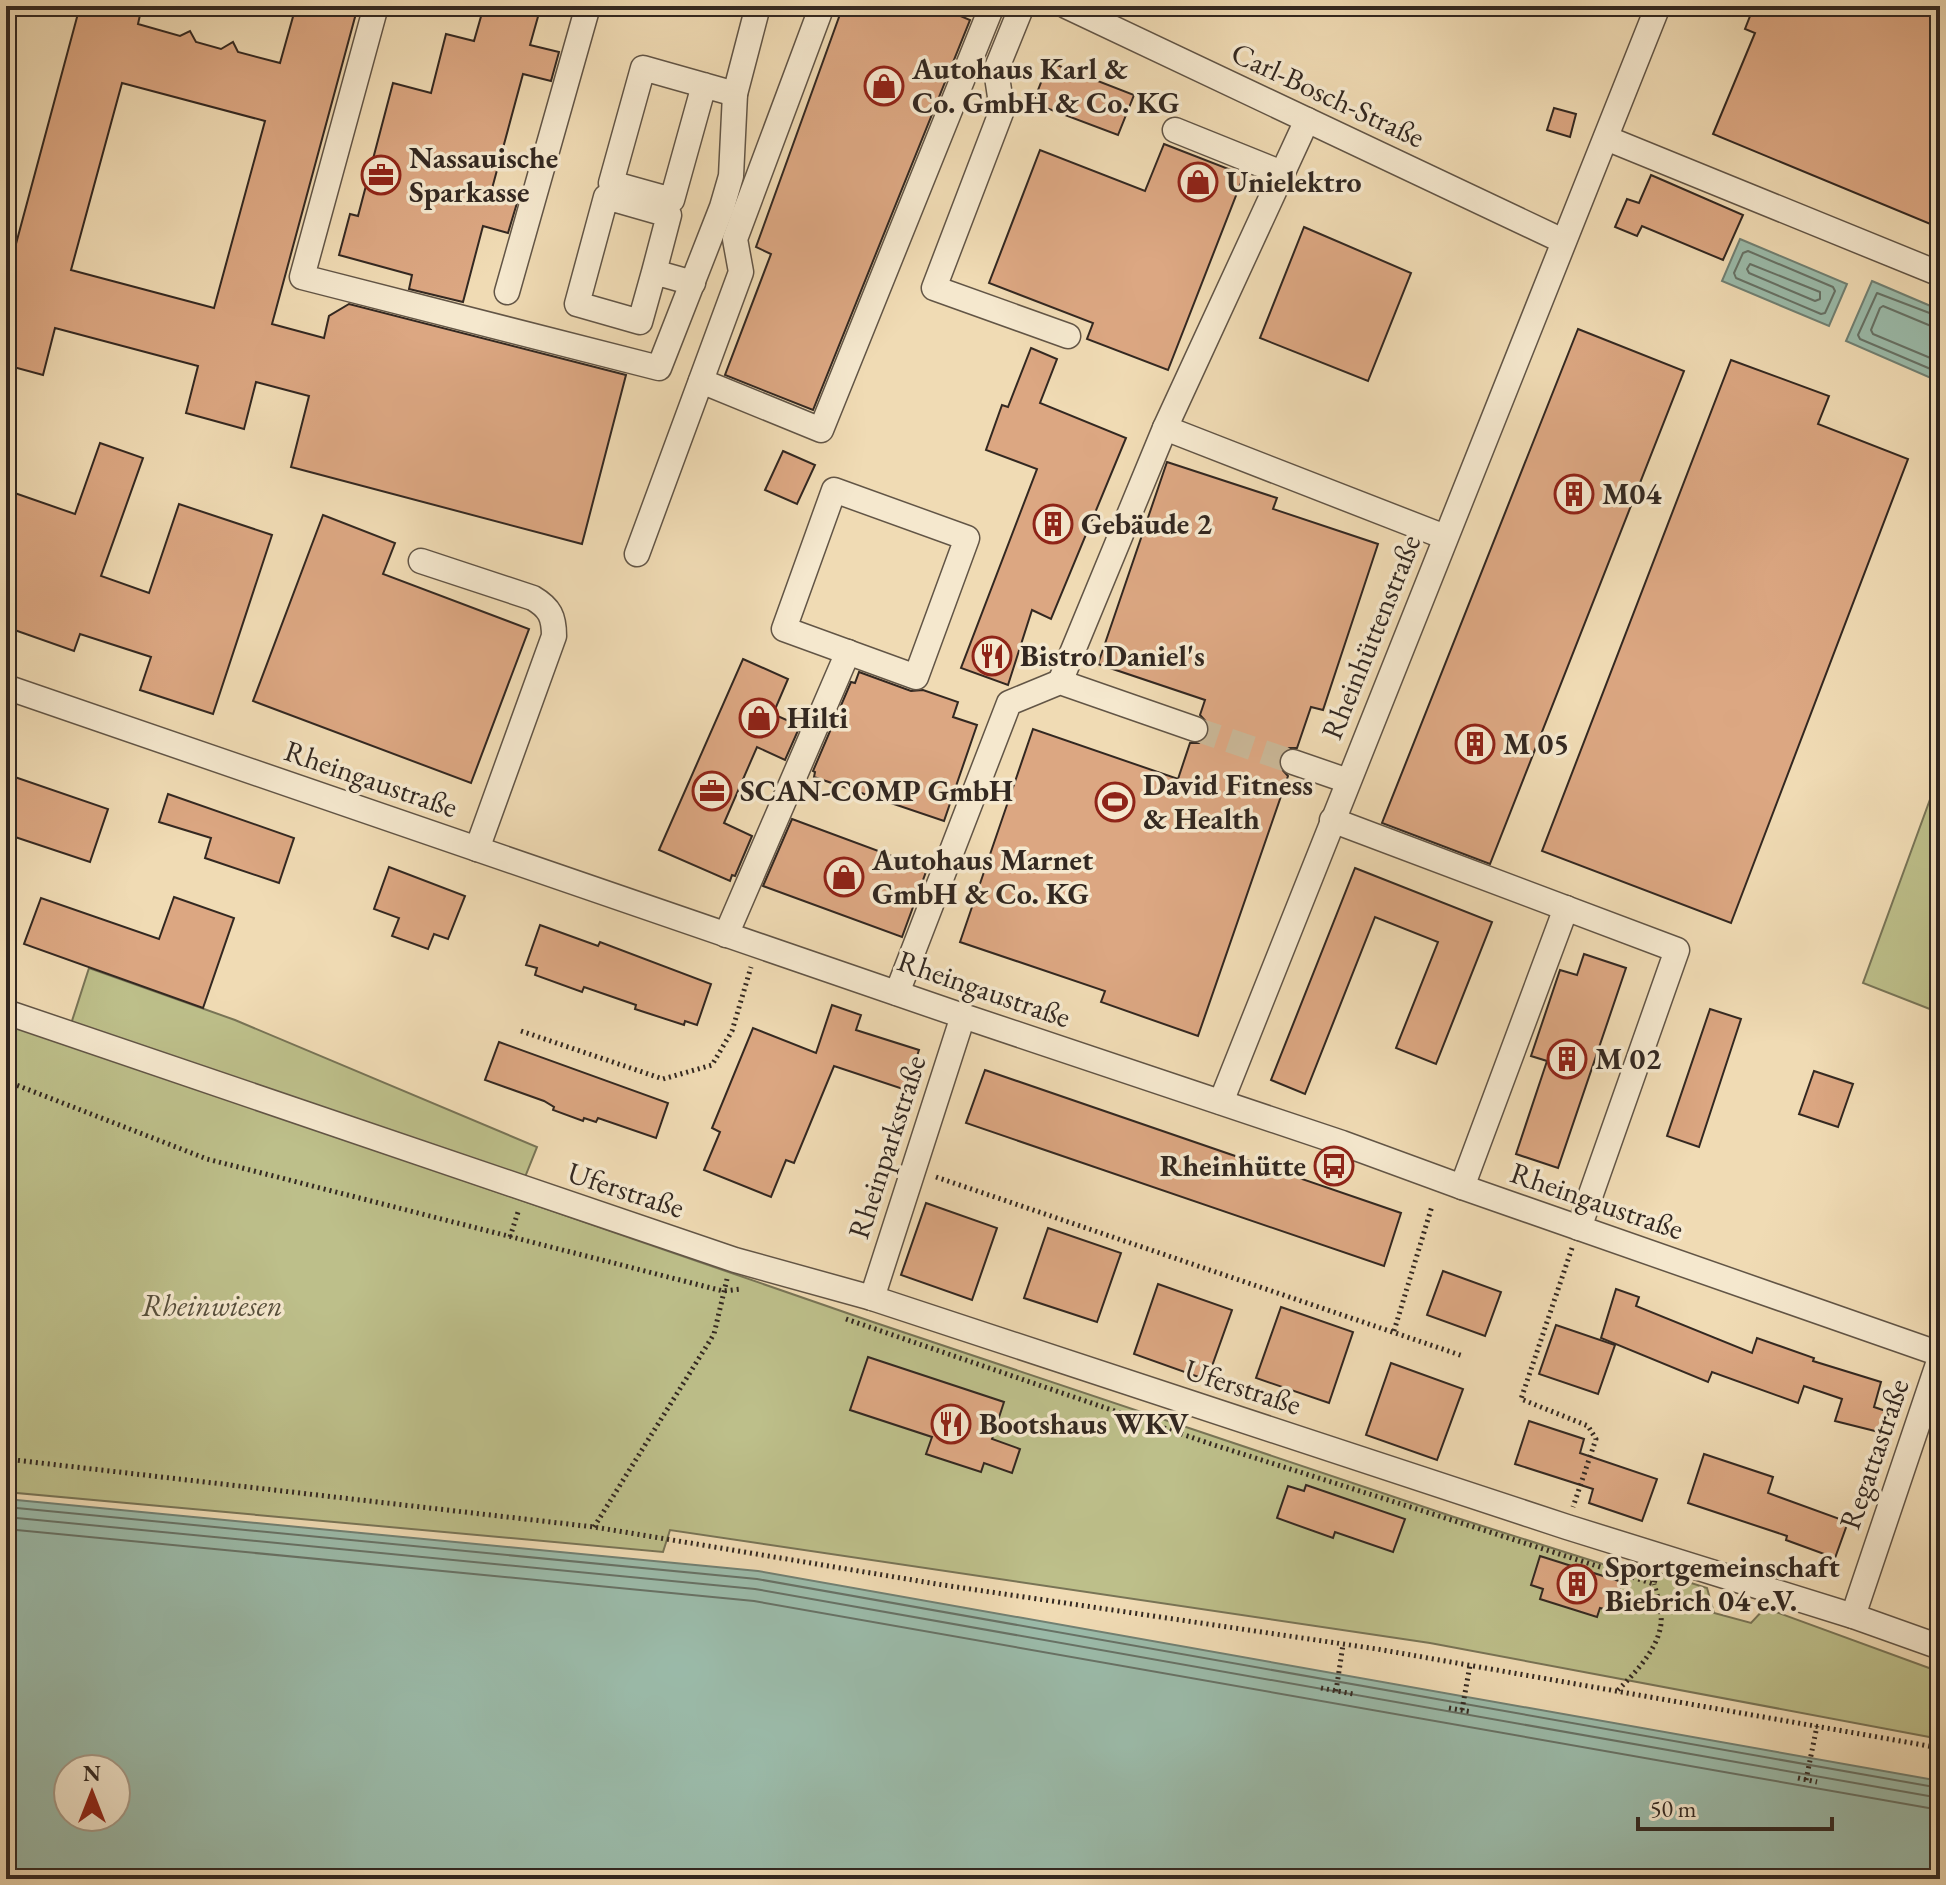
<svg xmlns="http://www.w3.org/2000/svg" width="1946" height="1885" font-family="'EB Garamond',serif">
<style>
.green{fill:#bdbf8a;stroke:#787456;stroke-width:2}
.water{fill:#9bbbaa;stroke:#718073;stroke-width:2;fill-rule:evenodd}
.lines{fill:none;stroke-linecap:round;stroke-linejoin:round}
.shore{stroke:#677266;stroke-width:2}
.building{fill:#dca782;stroke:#332821;stroke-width:2;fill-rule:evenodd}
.minor-tunnel{stroke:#cab797;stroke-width:24;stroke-dasharray:24 12;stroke-linecap:butt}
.minor-casing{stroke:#625546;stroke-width:27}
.path{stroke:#332821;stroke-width:5;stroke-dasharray:2 4;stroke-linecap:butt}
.minor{stroke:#f5e8ce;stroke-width:24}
.labels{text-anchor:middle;stroke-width:7;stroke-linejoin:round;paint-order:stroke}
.poi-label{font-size:30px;font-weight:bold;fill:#332821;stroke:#f5e8ce;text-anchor:start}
.street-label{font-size:30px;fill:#332821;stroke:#f5e8ce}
.park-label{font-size:30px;font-style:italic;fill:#564e3b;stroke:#f5e8ce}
</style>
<rect width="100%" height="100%" fill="#f0dbb4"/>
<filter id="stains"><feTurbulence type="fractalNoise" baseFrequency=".0025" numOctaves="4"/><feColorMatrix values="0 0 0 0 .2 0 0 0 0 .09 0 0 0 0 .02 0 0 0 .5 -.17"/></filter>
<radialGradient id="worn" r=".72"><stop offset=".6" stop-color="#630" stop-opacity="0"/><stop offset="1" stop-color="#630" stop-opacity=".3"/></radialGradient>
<g class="green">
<polygon points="1940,772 1940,1013 1863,983"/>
<polygon points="89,968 235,1020 537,1147 523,1182 71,1024"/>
<polygon points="6,1022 873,1322 1454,1517 1612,1567 1625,1562 1707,1588 1714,1613 1751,1623 1765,1608 1940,1672 1940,1739 1430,1643 670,1530 663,1552 6,1492"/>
</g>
<g class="water">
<polygon points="1740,239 1847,284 1829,326 1722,281"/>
<polygon points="1872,281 1940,310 1940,382 1846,341"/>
<path d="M 6,1499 L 758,1571 L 1940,1781 L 1940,1879 L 6,1879 ZM 68,1769 L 116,1769 L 116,1817 L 68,1817 Z"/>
</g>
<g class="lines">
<g class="shore">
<polygon points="1748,251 1833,287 1835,291 1825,313 1821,314 1736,278 1734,273 1743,253"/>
<polygon points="1750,264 1820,292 1820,299 1815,301 1749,273 1747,269"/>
<polyline points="1940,317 1877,293 1858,335 1860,339 1940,373"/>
<polyline points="1940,327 1931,326 1883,306 1880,308 1871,330 1873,334 1940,362"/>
<polyline points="6,1507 757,1579 1940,1788"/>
<polyline points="6,1517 755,1589 1940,1798"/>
<polyline points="6,1529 754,1601 1940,1810"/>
</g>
</g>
<g class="building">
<path d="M 80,6 L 142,6 L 138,24 L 180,36 L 190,31 L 196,42 L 221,49 L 233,42 L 238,52 L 280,63 L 296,6 L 358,6 L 272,324 L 324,338 L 329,316 L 349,304 L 626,375 L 582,544 L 291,467 L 309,396 L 256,382 L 244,429 L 186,413 L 198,366 L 55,328 L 43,375 L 6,365 L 6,281 ZM 122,83 L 265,121 L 214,308 L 71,270 Z"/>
<polygon points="484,6 541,6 530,45 559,52 551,81 523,74 490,196 517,203 508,233 483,226 463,302 409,289 412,275 339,255 350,214 358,216 393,83 431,93 446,34 474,41"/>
<polygon points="843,6 920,6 934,12 944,9 970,20 813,410 725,375 771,254 756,247"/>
<polygon points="1754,6 1940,6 1940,228 1713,134 1755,33 1745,29"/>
<polygon points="1049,62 1134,95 1118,135 1033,103"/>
<polygon points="1554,108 1576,114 1570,137 1547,130"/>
<polygon points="1164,144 1244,175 1168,370 1087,339 1093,323 989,283 1040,150 1145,191"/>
<polygon points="1651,175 1743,215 1723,260 1642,226 1637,236 1615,227 1627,199 1639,203"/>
<polygon points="1304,227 1411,273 1368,381 1260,338"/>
<polygon points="1578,329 1684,371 1490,864 1382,823"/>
<polygon points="1031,348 1057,359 1040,403 1126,438 1051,619 1032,610 1008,685 961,668 1037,469 986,450 1002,405 1008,407"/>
<polygon points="1731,360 1829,396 1818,424 1908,459 1731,923 1542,851"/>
<polygon points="100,443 143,458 101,576 149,593 179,504 272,535 213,714 140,690 151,657 80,634 74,651 6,627 6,490 75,514"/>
<polygon points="783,451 815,465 797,504 765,490"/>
<polygon points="1167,462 1277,498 1273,509 1378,544 1323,710 1311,707 1297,748 1289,748 1279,756 1279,766 1288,776 1198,1036 1101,1002 1105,991 960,942 1033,729 1178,779 1190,743 1199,743 1209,735 1209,725 1200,715 1205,700 1098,664"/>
<polygon points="323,515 395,543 383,574 529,629 471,783 253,701"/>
<polygon points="743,659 788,679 773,714 800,726 785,760 757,747 724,823 752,836 735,876 732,875 730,881 659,850"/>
<polygon points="859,672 911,691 923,690 958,702 953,717 977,725 944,821 814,777 815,772 813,771 851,682 855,683"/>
<polygon points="6,774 108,809 90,862 6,834"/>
<polygon points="168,794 294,838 279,883 205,858 211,838 159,822"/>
<polygon points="792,819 927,869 902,937 763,886"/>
<polygon points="389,867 465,896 448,939 434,934 428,949 392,936 399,918 374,909"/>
<polygon points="1355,868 1492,922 1436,1064 1396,1048 1438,942 1375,917 1305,1094 1271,1080"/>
<polygon points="174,897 234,918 203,1008 24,944 41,898 159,939"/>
<polygon points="540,925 598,946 600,942 711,984 697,1025 685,1021 684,1025 635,1009 636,1005 584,987 582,992 535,975 537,968 526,965"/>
<polygon points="1584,954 1626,968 1558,1168 1516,1154 1547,1061 1531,1056 1560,970 1577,975"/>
<polygon points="832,1005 861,1015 856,1030 919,1050 906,1090 834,1066 794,1163 786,1160 771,1197 704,1170 720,1132 712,1128 753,1028 816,1053"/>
<polygon points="1710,1009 1741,1019 1699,1147 1667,1136"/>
<polygon points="499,1042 668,1103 656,1138 598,1118 596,1122 584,1118 583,1121 553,1110 554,1107 544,1101 485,1080"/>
<polygon points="985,1070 1401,1213 1384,1266 966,1123"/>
<polygon points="1814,1071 1853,1084 1838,1127 1799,1114"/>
<polygon points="926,1203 997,1228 972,1300 901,1275"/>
<polygon points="1048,1228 1121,1253 1097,1322 1024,1298"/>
<polygon points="1443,1271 1501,1292 1485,1336 1427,1315"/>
<polygon points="1158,1284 1232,1310 1207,1380 1134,1354"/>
<polygon points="1616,1289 1639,1297 1636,1306 1752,1353 1757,1338 1814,1358 1813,1361 1881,1382 1874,1407 1886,1411 1879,1432 1835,1421 1842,1399 1804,1386 1798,1403 1712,1372 1708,1382 1601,1338"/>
<polygon points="1281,1307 1353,1332 1329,1403 1256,1378"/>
<polygon points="1556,1325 1615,1345 1598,1394 1539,1374"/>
<polygon points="868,1357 1004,1402 992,1439 1020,1449 1012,1473 984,1463 981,1472 926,1454 932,1437 850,1410"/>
<polygon points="1391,1363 1463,1389 1437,1460 1366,1435"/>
<polygon points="1529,1421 1584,1439 1580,1453 1657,1479 1642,1521 1589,1503 1593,1489 1515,1464"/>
<polygon points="1704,1454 1773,1477 1768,1493 1848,1522 1835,1558 1786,1540 1787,1536 1688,1503"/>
<polygon points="1306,1485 1405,1519 1393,1552 1335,1532 1333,1538 1277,1518 1288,1486 1304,1491"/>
<polygon points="1540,1556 1622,1582 1613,1611 1600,1608 1597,1617 1540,1599 1543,1589 1531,1585"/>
</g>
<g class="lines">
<polyline class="minor-tunnel" points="1195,729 1293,762"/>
<g class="minor-casing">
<g id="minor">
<polyline points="376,6 302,277 659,368 722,207 731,176 735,94 758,6"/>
<polyline points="1022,6 996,70 1002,110 934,288 1068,336"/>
<polyline points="1066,6 1563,241"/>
<polyline points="704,85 672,200 611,183 643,68 735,94"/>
<polyline points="1175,130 1282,173"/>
<polyline points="1606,138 1940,274"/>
<polyline points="654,272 640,322 577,304 606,197 669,215 654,272 693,283"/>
<polyline points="507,292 588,6"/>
<polyline points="701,381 821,430 992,6"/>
<polyline points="1165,428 1445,537"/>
<polygon points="834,490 967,538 916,677 784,629"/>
<polyline points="637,554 741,272 735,239 822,6"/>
<path d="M 421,561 L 533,598 C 550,608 554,617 554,636 L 477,849"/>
<polyline points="1060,682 1165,428 1307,120"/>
<polyline points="6,687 963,1016 1342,1143 1462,1187 1940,1354"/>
<polyline points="1293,762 1348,781"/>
<polyline points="1332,820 1677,950 1579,1228"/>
<polyline points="726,935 848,652"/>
<polyline points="897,993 1009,703 1060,682 1195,729"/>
<polyline points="6,1012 735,1260 872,1298 1567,1527 1853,1616 1940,1647"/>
<polyline points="1221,1102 1658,6"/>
<polyline points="1462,1187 1566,908"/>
<polyline points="872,1298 963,1016"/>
<polyline points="1853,1616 1940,1358"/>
</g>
</g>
<g class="path">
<polyline points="521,1031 663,1079 712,1065 732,1031 751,967"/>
<polyline points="6,1081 207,1159 723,1291 741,1289"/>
<polyline points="936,1177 1463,1356"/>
<polyline points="510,1237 518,1212"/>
<polyline points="1572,1248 1521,1399 1588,1426 1596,1439 1573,1507"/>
<polyline points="846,1319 1211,1444 1654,1584 1656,1576"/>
<polyline points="1394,1331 1432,1206"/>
<polyline points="6,1459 594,1527 943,1585 1377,1649 1940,1748"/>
<polyline points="594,1527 714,1334 727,1279"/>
<polyline points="1321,1688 1353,1694"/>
<path d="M 1618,1690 C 1636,1672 1664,1643 1661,1615 C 1660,1604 1657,1594 1654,1584"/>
<polyline points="1336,1691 1343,1645"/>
<polyline points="1449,1708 1472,1712"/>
<polyline points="1462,1710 1470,1665"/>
<polyline points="1798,1778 1817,1782"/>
<polyline points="1806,1780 1817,1726"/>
</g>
<use href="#minor" class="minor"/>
</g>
<defs>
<g id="shop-ring" transform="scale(2)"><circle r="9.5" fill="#f5e8ce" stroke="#8f2418" stroke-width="1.5"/><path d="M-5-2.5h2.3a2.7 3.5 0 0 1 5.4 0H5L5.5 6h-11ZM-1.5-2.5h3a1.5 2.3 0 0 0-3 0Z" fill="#8f2418"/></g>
<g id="office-ring" transform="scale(2)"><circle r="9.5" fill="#f5e8ce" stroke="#8f2418" stroke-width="1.5"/><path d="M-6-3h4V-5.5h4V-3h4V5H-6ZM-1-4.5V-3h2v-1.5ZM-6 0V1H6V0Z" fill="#8f2418"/></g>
<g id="building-ring" transform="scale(2)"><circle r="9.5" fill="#f5e8ce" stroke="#8f2418" stroke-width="1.5"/><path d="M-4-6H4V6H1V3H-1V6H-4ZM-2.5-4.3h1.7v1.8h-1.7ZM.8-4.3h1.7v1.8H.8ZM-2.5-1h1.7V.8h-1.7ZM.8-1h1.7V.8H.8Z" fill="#8f2418"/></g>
<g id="restaurant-ring" transform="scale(2)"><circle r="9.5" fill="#f5e8ce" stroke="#8f2418" stroke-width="1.5"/><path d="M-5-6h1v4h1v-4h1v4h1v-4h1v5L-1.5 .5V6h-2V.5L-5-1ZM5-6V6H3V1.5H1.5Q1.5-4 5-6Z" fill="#8f2418"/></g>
<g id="stadium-ring" transform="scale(2)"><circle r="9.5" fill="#f5e8ce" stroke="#8f2418" stroke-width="1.5"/><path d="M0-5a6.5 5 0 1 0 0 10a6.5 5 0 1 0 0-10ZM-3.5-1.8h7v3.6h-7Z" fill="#8f2418"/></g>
<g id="bus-ring" transform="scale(2)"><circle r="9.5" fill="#f5e8ce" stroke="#8f2418" stroke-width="1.5"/><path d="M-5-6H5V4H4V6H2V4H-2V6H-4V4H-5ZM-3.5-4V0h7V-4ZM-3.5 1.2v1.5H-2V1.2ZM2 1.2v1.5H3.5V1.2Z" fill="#8f2418"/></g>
</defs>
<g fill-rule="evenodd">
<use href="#shop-ring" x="884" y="86"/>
<use href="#office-ring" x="381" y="175"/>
<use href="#shop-ring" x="1198" y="182"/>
<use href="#building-ring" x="1574" y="494"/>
<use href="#building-ring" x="1053" y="524"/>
<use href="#restaurant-ring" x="992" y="656"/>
<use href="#shop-ring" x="759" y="718"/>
<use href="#building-ring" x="1475" y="744"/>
<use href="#office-ring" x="712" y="791"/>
<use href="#stadium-ring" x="1115" y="802"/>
<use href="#shop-ring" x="844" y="877"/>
<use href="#building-ring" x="1567" y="1059"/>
<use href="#bus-ring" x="1334" y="1166"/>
<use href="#restaurant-ring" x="951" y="1424"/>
<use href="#building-ring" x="1577" y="1584"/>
</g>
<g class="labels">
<g class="poi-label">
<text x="912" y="79">Autohaus Karl &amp;<tspan x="912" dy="34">Co. GmbH &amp; Co. KG</tspan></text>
<text x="409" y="168">Nassauische<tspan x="409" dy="34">Sparkasse</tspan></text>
<text x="1226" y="192">Unielektro</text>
<text x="1602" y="504">M04</text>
<text x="1081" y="534">Gebäude 2</text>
<text x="1020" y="666">Bistro Daniel's</text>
<text x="787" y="728">Hilti</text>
<text x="1503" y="754">M 05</text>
<text x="1143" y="795">David Fitness<tspan x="1143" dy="34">&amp; Health</tspan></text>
<text x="740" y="801">SCAN-COMP GmbH</text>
<text x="872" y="870">Autohaus Marnet<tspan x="872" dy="34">GmbH &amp; Co. KG</tspan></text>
<text x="1595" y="1069">M 02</text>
<text x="1306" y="1176" text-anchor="end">Rheinhütte</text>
<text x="979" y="1434">Bootshaus WKV</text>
<text x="1605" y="1577">Sportgemeinschaft<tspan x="1605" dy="34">Biebrich 04 e.V.</tspan></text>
</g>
<g class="street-label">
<text transform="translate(1328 95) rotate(25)" y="10">Carl-Bosch-Straße</text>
<text transform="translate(1371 637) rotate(-68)" y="10">Rheinhüttenstraße</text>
<text transform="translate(371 779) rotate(19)" y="10">Rheingaustraße</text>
<text transform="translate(984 989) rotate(19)" y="10">Rheingaustraße</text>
<text transform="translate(887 1147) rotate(-72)" y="10">Rheinparkstraße</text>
<text transform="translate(626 1190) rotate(18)" y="10">Uferstraße</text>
<text transform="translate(1597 1201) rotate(19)" y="10">Rheingaustraße</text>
<text transform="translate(1243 1387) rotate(18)" y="10">Uferstraße</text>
<text transform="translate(1874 1454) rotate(-71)" y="10">Regattastraße</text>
</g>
<g class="park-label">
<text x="212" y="1316">Rheinwiesen</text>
</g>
</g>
<rect width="1946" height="1885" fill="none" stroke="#f0dbb4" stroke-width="32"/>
<rect x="8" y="8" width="1930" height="1869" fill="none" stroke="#332821" stroke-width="4"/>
<rect x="16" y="16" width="1914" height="1853" fill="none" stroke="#332821" stroke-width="2"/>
<g transform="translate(92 1793)"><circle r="38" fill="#f5e8ce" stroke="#a79b89" stroke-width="2"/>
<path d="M0-6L14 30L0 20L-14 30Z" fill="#8f2418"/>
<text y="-12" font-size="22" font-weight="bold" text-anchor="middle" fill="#332821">N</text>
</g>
<path d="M1638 1817v12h194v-12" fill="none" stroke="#332821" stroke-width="4"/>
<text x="1650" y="1817" font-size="24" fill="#332821" stroke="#f5e8ce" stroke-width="6" paint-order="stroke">50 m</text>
<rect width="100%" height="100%" filter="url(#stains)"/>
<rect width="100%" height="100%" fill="url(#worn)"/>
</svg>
